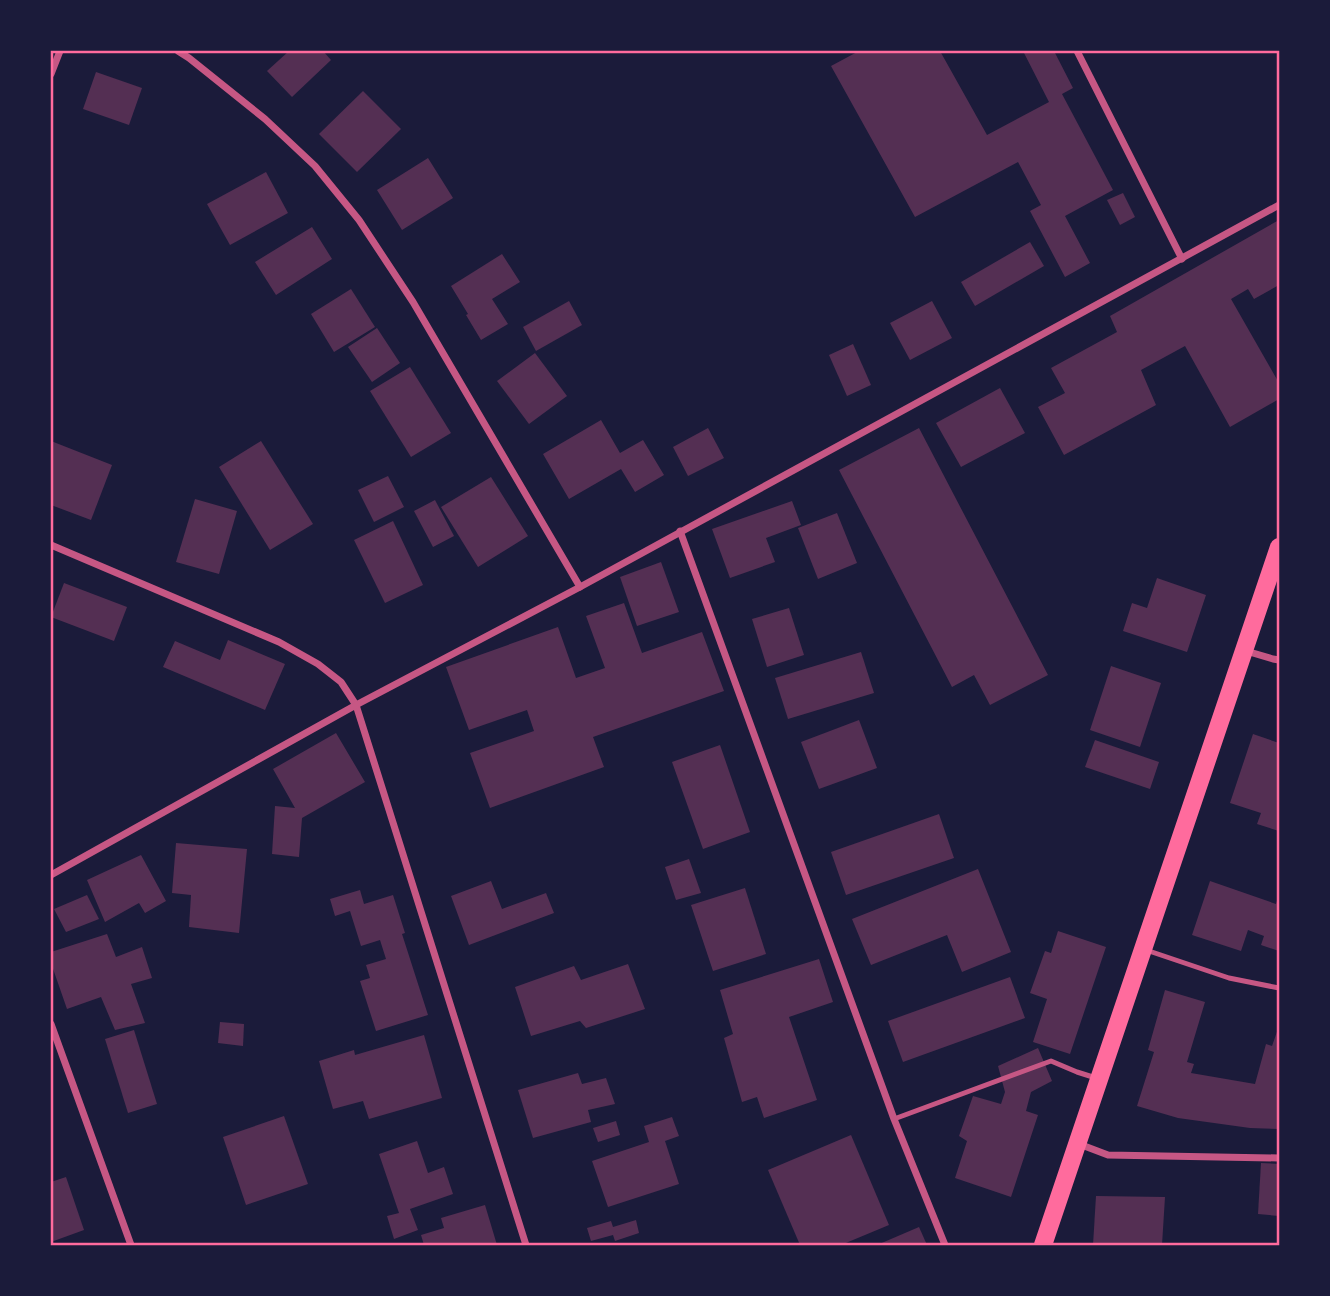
<svg xmlns="http://www.w3.org/2000/svg" width="1330" height="1296" font-family="'Public Sans',sans-serif">
<style>
.building{fill:#542f53}
.lines{fill:none;stroke-linecap:round;stroke-linejoin:round}
.service{stroke:#c65784;stroke-width:5}
.minor{stroke:#c65784;stroke-width:7}
.primary{stroke:#ff6b9d;stroke-width:18}
.neatline{fill:none;stroke:#ff6b9d;stroke-width:2.5}
</style>
<rect width="100%" height="100%" fill="#1b1b3a"/>
<g class="building">
<polygon points="289,51 323,51 331,60 292,97 267,71"/>
<polygon points="859,51 940,51 987,135 1049,102 1023,51 1054,51 1073,88 1062,94 1113,190 1065,216 1090,263 1065,277 1030,211 1041,205 1018,162 915,217 831,66"/>
<polygon points="96,72 142,88 129,125 83,109"/>
<polygon points="363,91 401,129 357,172 319,134"/>
<polygon points="428,158 453,198 402,230 377,190"/>
<polygon points="266,172 288,213 230,245 207,204"/>
<polygon points="1123,193 1135,217 1120,225 1107,200"/>
<polygon points="1279,220 1279,285 1254,299 1248,289 1231,299 1279,383 1279,399 1230,427 1185,346 1141,370 1156,405 1064,455 1038,407 1065,393 1051,368 1117,332 1110,316"/>
<polygon points="312,227 332,259 276,295 255,262"/>
<polygon points="1030,242 1044,266 975,306 961,282"/>
<polygon points="502,254 520,282 492,299 508,324 481,340 466,315 468,314 451,286"/>
<polygon points="351,289 375,327 334,352 311,314"/>
<polygon points="569,301 582,325 536,351 523,327"/>
<polygon points="932,301 952,338 910,360 890,323"/>
<polygon points="377,328 400,363 372,382 348,347"/>
<polygon points="853,344 871,385 847,396 829,355"/>
<polygon points="535,353 567,396 529,424 497,381"/>
<polygon points="410,367 451,433 411,457 370,391"/>
<polygon points="1000,388 1025,433 961,467 936,423"/>
<polygon points="601,420 620,453 643,440 664,475 635,492 621,469 569,499 543,454"/>
<polygon points="708,428 724,458 688,476 673,447"/>
<polygon points="919,428 1048,675 990,705 974,675 952,687 839,470"/>
<polygon points="51,441 112,465 91,520 51,505"/>
<polygon points="261,441 313,524 270,550 219,467"/>
<polygon points="388,476 404,507 374,522 358,490"/>
<polygon points="491,477 528,536 478,567 441,507"/>
<polygon points="195,499 237,511 219,574 176,562"/>
<polygon points="435,500 454,536 433,547 414,511"/>
<polygon points="792,501 801,525 766,538 775,562 730,578 712,529"/>
<polygon points="837,513 857,563 818,579 798,528"/>
<polygon points="393,521 423,585 385,603 354,540"/>
<polygon points="661,562 679,612 637,626 620,577"/>
<polygon points="1157,578 1206,595 1187,652 1123,631 1132,603 1147,608"/>
<polygon points="64,583 127,607 114,641 51,617"/>
<polygon points="624,603 642,653 702,632 724,691 593,737 604,767 490,808 470,753 534,731 527,710 469,730 446,667 558,627 576,678 605,668 586,616"/>
<polygon points="789,608 804,655 767,667 752,619"/>
<polygon points="228,640 285,664 265,710 163,667 175,641 220,660"/>
<polygon points="861,652 874,693 788,719 775,678"/>
<polygon points="1111,666 1161,683 1140,747 1090,730"/>
<polygon points="859,720 877,768 819,789 801,742"/>
<polygon points="336,733 365,782 302,818 299,857 272,854 275,806 295,808 273,769"/>
<polygon points="1253,734 1279,743 1279,831 1257,824 1261,813 1230,803"/>
<polygon points="1095,740 1159,762 1150,789 1085,767"/>
<polygon points="720,745 750,832 703,849 672,762"/>
<polygon points="939,814 954,858 846,895 831,852"/>
<polygon points="176,843 247,849 239,933 189,927 191,895 172,893"/>
<polygon points="141,855 166,901 145,913 139,903 105,922 87,880"/>
<polygon points="689,859 701,893 676,900 665,867"/>
<polygon points="978,869 1011,952 962,972 947,935 871,965 852,919"/>
<polygon points="491,881 502,909 546,893 554,913 469,945 451,896"/>
<polygon points="1210,881 1276,904 1279,894 1279,951 1261,945 1264,936 1248,930 1241,951 1192,935"/>
<polygon points="745,888 766,954 713,971 691,905"/>
<polygon points="360,890 364,904 393,895 405,933 402,934 428,1015 376,1031 360,981 370,978 366,965 386,959 380,940 361,946 350,911 335,916 330,899"/>
<polygon points="87,895 99,919 66,932 54,909"/>
<polygon points="1058,931 1106,947 1070,1054 1033,1042 1047,999 1030,993 1045,951 1051,953"/>
<polygon points="107,934 116,957 142,947 152,978 131,984 145,1023 115,1030 101,997 67,1009 51,963 51,952"/>
<polygon points="819,959 833,1002 789,1017 817,1100 764,1118 757,1097 742,1102 724,1038 733,1034 720,990"/>
<polygon points="628,964 645,1009 586,1028 580,1021 531,1036 515,987 574,966 581,980"/>
<polygon points="1010,977 1025,1018 903,1062 888,1021"/>
<polygon points="1165,990 1205,1002 1187,1062 1194,1064 1191,1073 1255,1084 1266,1044 1272,1046 1279,1026 1279,1129 1250,1128 1178,1118 1137,1106 1154,1052 1148,1050"/>
<polygon points="220,1022 244,1024 243,1046 218,1043"/>
<polygon points="134,1030 157,1104 128,1113 105,1039"/>
<polygon points="424,1035 442,1098 369,1119 363,1101 333,1109 319,1061 354,1050 355,1055"/>
<polygon points="1038,1048 1052,1081 1031,1092 1026,1111 1038,1115 1011,1197 955,1178 967,1141 959,1136 973,1096 1001,1104 1005,1092 998,1066"/>
<polygon points="578,1073 582,1084 606,1078 615,1104 588,1110 591,1122 533,1138 518,1090"/>
<polygon points="284,1116 308,1184 246,1205 223,1137"/>
<polygon points="672,1117 679,1136 665,1141 679,1184 608,1207 592,1161 649,1142 644,1126"/>
<polygon points="616,1121 620,1135 598,1142 593,1128"/>
<polygon points="851,1135 889,1225 841,1245 800,1245 768,1170"/>
<polygon points="417,1141 428,1173 444,1167 453,1194 410,1209 418,1230 394,1239 387,1216 399,1213 379,1154"/>
<polygon points="1261,1163 1279,1164 1279,1216 1258,1214"/>
<polygon points="66,1177 84,1230 51,1242 51,1182"/>
<polygon points="1096,1196 1165,1197 1162,1245 1093,1245"/>
<polygon points="485,1205 497,1245 424,1245 421,1235 444,1228 441,1218"/>
<polygon points="636,1220 639,1233 615,1241 613,1235 591,1241 587,1228 611,1221 613,1227"/>
<polygon points="919,1227 927,1245 877,1245"/>
</g>
<g class="lines">
<g class="service">
<polyline points="1146,950 1229,978 1279,988"/>
<polyline points="894,1119 1051,1061 1077,1072 1096,1078"/>
</g>
<g class="minor">
<polyline points="178,51 189,58 265,119 315,166 359,220 413,302 580,587"/>
<polyline points="1077,51 1182,259"/>
<polyline points="51,74 60,51"/>
<polyline points="680,531 894,1119 945,1245"/>
<polyline points="51,545 279,642 318,664 341,682 356,705 526,1245"/>
<polyline points="1246,651 1273,659 1279,660"/>
<polyline points="51,875 356,705 580,587 1279,205"/>
<polyline points="51,1024 131,1245"/>
<polyline points="1079,1144 1108,1155 1279,1158"/>
</g>
<polyline class="primary" points="1043,1245 1279,547"/>
</g>
<rect width="1330" height="1296" fill="none" stroke="#1b1b3a" stroke-width="105"/>
<rect x="52" y="52" width="1226" height="1192" class="neatline"/>
</svg>
